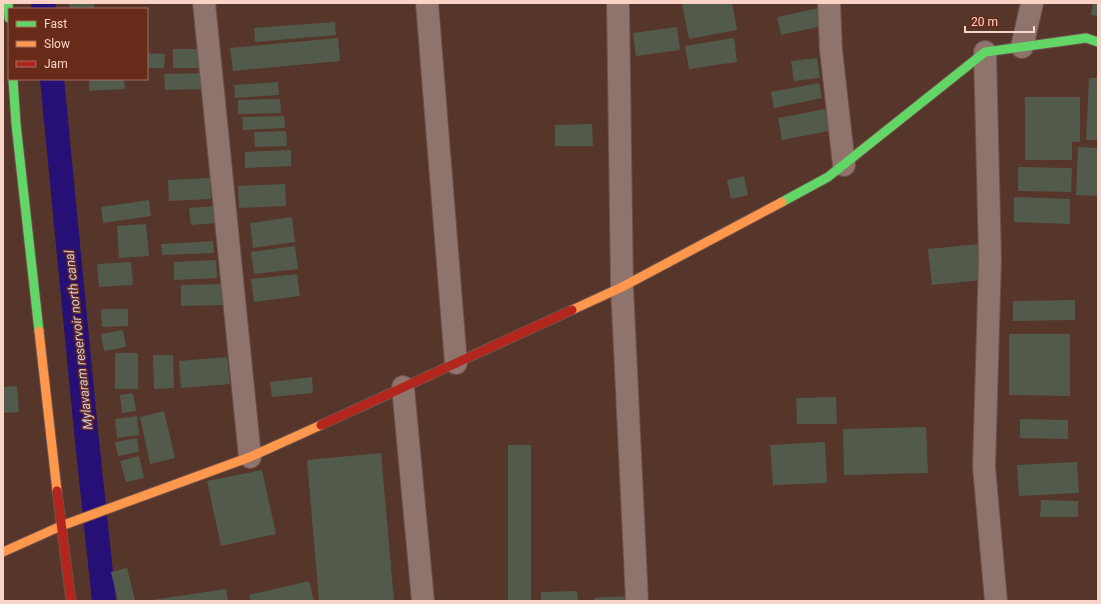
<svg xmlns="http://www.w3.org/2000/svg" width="1101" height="604" font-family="Roboto,sans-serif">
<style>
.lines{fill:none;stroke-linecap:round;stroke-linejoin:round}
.canal{stroke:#261075;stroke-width:24}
.building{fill:#525a4b}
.street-casing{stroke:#6e5149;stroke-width:24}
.fast-casing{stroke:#6e5149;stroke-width:11}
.slow-casing{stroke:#6e5149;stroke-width:11}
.jam-casing{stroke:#6e5149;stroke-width:11}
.street{stroke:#8e746c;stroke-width:22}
.fast{stroke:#63d668;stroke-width:9}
.slow{stroke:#ff974d;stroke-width:9}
.jam{stroke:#b3261e;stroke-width:9}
.labels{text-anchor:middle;stroke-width:3;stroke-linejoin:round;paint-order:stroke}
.water-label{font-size:13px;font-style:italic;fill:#c9ceea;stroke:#682b19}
</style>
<rect width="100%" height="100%" fill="#56352b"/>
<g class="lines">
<g class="canal">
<polyline points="43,3 44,9"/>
<polyline points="52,79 86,431 104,601"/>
</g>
</g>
<g class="building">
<polygon points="69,3 94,3 94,9 70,9"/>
<polygon points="687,3 732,3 737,30 689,39 682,4"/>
<polygon points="1093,3 1098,3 1098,16 1091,15"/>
<polygon points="819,8 823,26 781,35 777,17"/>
<polygon points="335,22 336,35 255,42 254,28"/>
<polygon points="677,27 680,50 636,56 633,33"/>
<polygon points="338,38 340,61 233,71 230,48"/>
<polygon points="734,38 737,62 689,69 685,46"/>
<rect x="173" y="49" width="31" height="19"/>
<polygon points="147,53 165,54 164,68 147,68"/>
<polygon points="817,58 820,78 794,81 791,61"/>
<polygon points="207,73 207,89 165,90 164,74"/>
<polygon points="1089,78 1098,78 1098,140 1086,140"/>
<polygon points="89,79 124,79 125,89 89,91"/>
<polygon points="278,82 279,95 235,98 234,85"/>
<polygon points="819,83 822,98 774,108 771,92"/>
<polygon points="1025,97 1080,97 1080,142 1072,142 1072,160 1025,160"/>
<polygon points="280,99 281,113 238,114 238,100"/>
<polygon points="825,109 829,131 782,140 778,118"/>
<polygon points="284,116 285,128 243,130 242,117"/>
<polygon points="592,124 593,146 555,146 555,125"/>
<polygon points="286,131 287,146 255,147 254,132"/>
<polygon points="1078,147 1098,148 1098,196 1076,195"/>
<polygon points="291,150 291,166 245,168 245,152"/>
<polygon points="1018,167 1072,168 1071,192 1018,191"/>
<polygon points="744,176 748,195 731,199 727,180"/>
<polygon points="210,178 211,199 169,201 168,180"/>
<polygon points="285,184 286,206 239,208 238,186"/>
<polygon points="1014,197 1070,199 1070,224 1014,222"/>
<polygon points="149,200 151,216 103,223 101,207"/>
<polygon points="215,206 216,223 191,225 189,208"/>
<polygon points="292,217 295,242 253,248 250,223"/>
<polygon points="146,224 149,256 119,258 117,226"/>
<polygon points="213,241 214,253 162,255 161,244"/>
<polygon points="979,244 983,280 932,285 928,249"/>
<polygon points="295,246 298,269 254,274 251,252"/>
<polygon points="216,260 217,278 174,280 174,262"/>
<polygon points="131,262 133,285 99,287 97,264"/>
<polygon points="297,274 300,296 254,302 251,279"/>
<polygon points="224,284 225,305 181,306 181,285"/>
<polygon points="1075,300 1075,320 1013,321 1013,301"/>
<polygon points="101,309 128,309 128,326 102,327"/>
<polygon points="123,330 126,347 104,351 101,334"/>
<polygon points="1009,334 1070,334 1070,396 1009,395"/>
<rect x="115" y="353" width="23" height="36"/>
<polygon points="153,355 173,355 174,388 154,389"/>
<polygon points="227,357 230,384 181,388 179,361"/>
<polygon points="312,377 313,393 272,397 270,382"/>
<polygon points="17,386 19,412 3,413 3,387"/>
<polygon points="133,393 136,411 122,413 120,395"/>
<polygon points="836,397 837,424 797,424 796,398"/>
<polygon points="164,411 175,458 150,464 140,417"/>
<polygon points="137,416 139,435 117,438 115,419"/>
<polygon points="1020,419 1068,420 1068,439 1020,438"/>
<polygon points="926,427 928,473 844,475 843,429"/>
<polygon points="137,438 139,452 118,456 115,442"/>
<polygon points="825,442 827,483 773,485 770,445"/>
<rect x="508" y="445" width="23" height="156"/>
<polygon points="381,453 394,601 319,601 307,460"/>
<polygon points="139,456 144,478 126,482 120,461"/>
<polygon points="1077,462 1079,493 1019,496 1017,465"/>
<polygon points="262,470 276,534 221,546 207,481"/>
<polygon points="1041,500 1078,501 1078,517 1040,517"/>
<polygon points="127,568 135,600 118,601 111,572"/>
<polygon points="309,581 314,601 251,601 249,595"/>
<polygon points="226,589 228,601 152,601 152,600"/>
<polygon points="577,591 578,601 541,601 541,592"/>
<polygon points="629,596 630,601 594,601 594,598"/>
</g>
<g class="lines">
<g class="street-casing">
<g id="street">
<polyline points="204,3 250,457"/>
<polyline points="427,3 456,363"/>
<polyline points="618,3 622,287 637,601"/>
<polyline points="829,3 831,50 844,165"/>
<polyline points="1022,47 1032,3"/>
<polyline points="985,52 990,259 984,467 996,601"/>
<polyline points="403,387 423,601"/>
</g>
</g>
<g class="fast-casing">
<g id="fast">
<polyline points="8,3 9,18"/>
<polyline points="13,79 16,124 39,331"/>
<polyline points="782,202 828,177 985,52 1086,38 1098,42"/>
</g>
</g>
<g class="slow-casing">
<g id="slow">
<polyline points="572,310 622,287 782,202"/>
<polyline points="39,331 57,491"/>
<polyline points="3,552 61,526 250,457 321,425"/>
</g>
</g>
<g class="jam-casing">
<g id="jam">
<polyline points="321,425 572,310"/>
<polyline points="57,491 71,601"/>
</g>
</g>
<use href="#street" class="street"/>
<use href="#fast" class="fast"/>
<use href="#slow" class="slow"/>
<use href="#jam" class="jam"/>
</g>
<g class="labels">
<g class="water-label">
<text transform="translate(78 340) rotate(-96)" y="5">Mylavaram reservoir north canal</text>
</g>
</g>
<rect width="1101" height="604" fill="none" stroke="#fad3c7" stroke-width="8"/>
<rect x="8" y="8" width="140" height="72" fill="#682b19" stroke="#a26e5f"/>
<rect x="16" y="21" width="20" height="6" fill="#63d668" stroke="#a26e5f"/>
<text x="44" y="28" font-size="12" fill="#fad3c7">Fast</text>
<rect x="16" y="41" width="20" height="6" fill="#ff974d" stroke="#a26e5f"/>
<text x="44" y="48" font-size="12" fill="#fad3c7">Slow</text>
<rect x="16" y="61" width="20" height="6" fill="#b3261e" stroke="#a26e5f"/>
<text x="44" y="68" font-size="12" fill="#fad3c7">Jam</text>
<path d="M965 26v6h69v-6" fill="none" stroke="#fad3c7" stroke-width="2"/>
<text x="971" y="26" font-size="12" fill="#fad3c7" stroke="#682b19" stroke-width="3" paint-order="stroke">20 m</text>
</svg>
